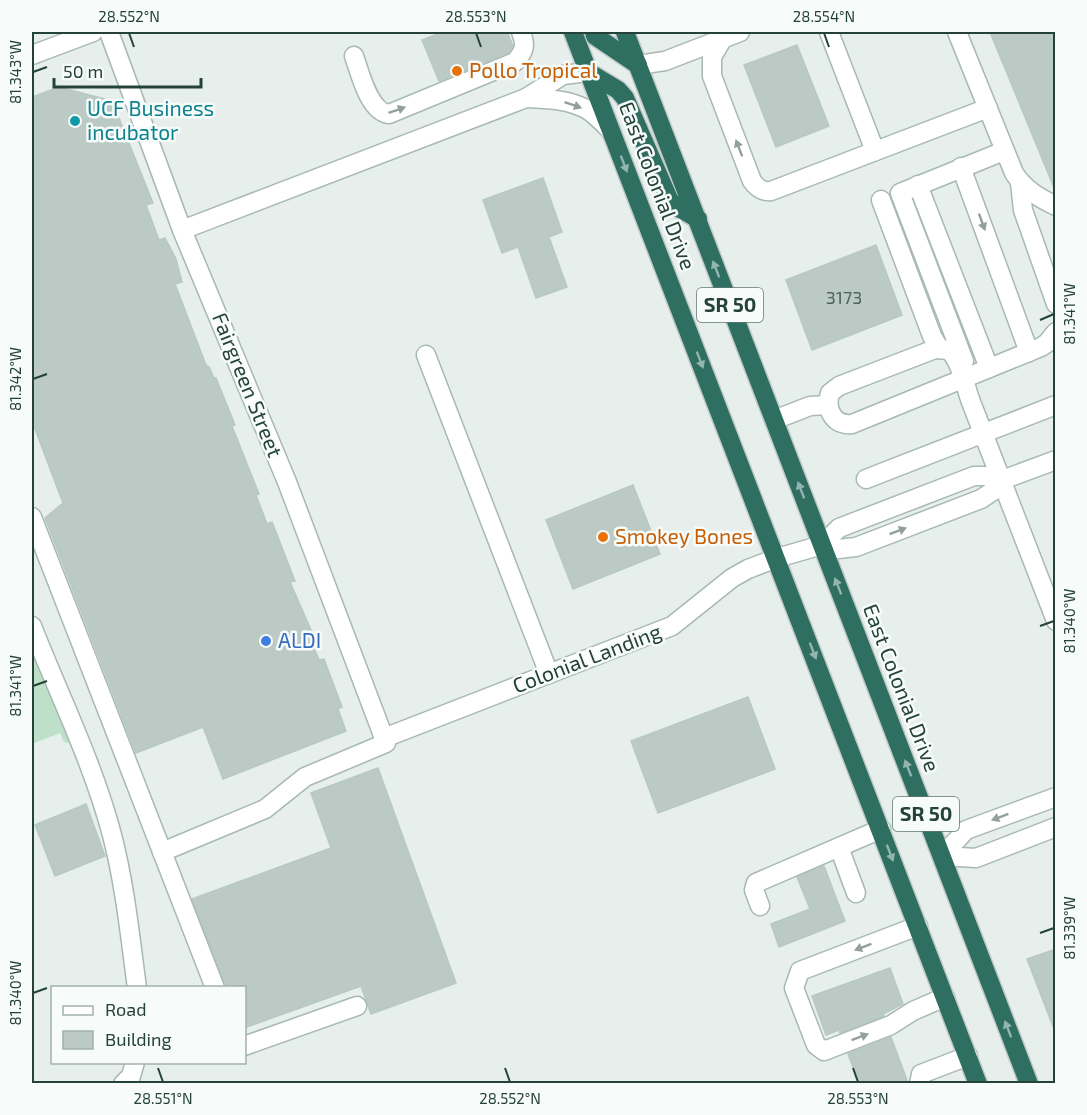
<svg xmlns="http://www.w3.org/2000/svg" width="1087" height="1115" font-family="'Exo 2',sans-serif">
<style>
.green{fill:#bfe0c8}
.building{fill:#bbcac4;stroke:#b8c9c2;stroke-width:1.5}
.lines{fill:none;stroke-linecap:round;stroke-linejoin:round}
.minor-casing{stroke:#a8b8b2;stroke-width:21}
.highway-casing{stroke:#c2cac8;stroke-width:21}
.minor{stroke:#fff;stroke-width:18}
.highway{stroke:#2f6f62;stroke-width:18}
.oneway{fill:#92a09c}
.oneway2{fill:#93b5ae}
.ticks{fill:none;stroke:#24423a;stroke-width:2}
.food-dot{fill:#e8710a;stroke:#f7fbf9;stroke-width:2}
.culture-dot{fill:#0f9aa8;stroke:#f7fbf9;stroke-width:2}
.shop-dot{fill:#3f7fe0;stroke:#f7fbf9;stroke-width:2}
.labels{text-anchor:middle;stroke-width:5;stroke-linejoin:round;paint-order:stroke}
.number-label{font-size:18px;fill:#4a645c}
.shield{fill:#f7fbf9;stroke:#637a73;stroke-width:1.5}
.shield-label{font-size:20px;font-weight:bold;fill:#24423a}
.food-label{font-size:21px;fill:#c56008;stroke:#f7fbf9;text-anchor:start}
.culture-label{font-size:21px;fill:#0d838f;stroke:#f7fbf9;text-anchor:start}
.street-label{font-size:21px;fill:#24423a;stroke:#f7fbf9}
.shop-label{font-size:21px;fill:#366cbe;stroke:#f7fbf9;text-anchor:start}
.neatline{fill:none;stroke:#24423a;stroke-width:2}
.ticks-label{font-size:15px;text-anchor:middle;fill:#24423a}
</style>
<rect width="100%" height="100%" fill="#e6efeb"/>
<polygon class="green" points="32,637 72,740 67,743 64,742 60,733 32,744"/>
<g class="building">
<polygon points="443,32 507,32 513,46 508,53 439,81 422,40"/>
<polygon points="990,32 1056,32 1056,190 1055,190"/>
<polygon points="797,45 829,126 776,147 744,65"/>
<polygon points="59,87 112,101 153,203 146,205 159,240 165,238 176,259 182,282 175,284 206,365 209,367 214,378 216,378 235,425 232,426 259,494 256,495 267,524 272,522 295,581 290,582 311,630 307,631 319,660 324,659 342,707 338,709 346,731 223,779 203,727 136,753 45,518 63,503 32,421 32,97"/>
<polygon points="543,178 562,232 549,237 567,287 536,298 518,247 502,253 483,200"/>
<polygon points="876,245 902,315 812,350 786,280"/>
<polygon points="633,485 660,554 573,589 546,520"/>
<polygon points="748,697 775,769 658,813 631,741"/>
<polygon points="378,768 456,983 371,1014 361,986 244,1028 244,987 226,987 192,899 331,848 311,793"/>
<polygon points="86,804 105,856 55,876 35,825"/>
<polygon points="824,866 845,921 779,947 771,924 810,909 797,877"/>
<polygon points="1056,949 1056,1029 1054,1029 1027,959"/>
<polygon points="890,968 903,1004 883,1014 884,1016 840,1033 839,1030 826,1035 812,996"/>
<polygon points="891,1037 908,1083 859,1083 848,1054"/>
</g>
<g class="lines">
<g class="minor-casing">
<g id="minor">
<polyline points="109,32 182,230 287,482 384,738 672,626 732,578 748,569 777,558 822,545"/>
<polyline points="829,32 875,151"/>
<path d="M 957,32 L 1014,173 C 1024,189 1039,198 1056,206"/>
<path d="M 723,38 L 712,57 L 712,76 L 752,181 C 757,188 762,192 771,191 L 988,108"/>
<polyline points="32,55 93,32"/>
<path d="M 354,56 C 360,73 369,112 389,114 L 515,62 C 525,51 526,45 521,32"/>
<polyline points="638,65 665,61 740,32"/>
<path d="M 526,98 C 546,99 568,99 586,109 C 595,114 604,124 611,131"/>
<polyline points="961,167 1029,352"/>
<polyline points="1020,183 1023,210 1056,304"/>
<polyline points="918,185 989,368"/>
<polyline points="881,200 932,336 939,348"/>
<polyline points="182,230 526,98 563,75 588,72"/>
<path d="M 1056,332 L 1047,343 L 1041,347 L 852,424 C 834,426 825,410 830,393 L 839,386 L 935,349 L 949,350 C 961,362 965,386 971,402 L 1056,621"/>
<polyline points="426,355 549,674"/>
<polyline points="964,361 900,193 1004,151"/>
<polyline points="774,420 810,406 828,405"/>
<polyline points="866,479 1056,405"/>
<polyline points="32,517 215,988"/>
<polyline points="822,545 838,549 856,547 981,499 993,491 1002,480 1056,460"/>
<polyline points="822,545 839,528 974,476 988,476 1002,480"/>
<path d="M 32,626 C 59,695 93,763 112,835 C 125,885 130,936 137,988"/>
<polyline points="839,847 856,893"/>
<polyline points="162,852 265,809 305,777 386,743"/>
<polyline points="942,856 966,830 1056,797"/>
<polyline points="942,856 976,858 1056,827"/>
<polyline points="760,906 754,890 756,883 881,829"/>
<polyline points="918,926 800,971 794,988 816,1045 824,1051 891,1025 913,1011 945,997"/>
<polyline points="244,1046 357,1006"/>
<polyline points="123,1084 131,1076 135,1062"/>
<polyline points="919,1084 921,1074 968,1056"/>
</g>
</g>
<g class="highway-casing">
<g id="highway">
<polyline points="573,32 978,1084"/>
<polyline points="594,32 595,36 638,65"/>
<polyline points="625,32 1029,1084"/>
<polyline points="588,72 618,90 625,98 669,199 675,206 698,219"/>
</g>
</g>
<use href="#minor" class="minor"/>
<use href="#highway" class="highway"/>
</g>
<defs><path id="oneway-solid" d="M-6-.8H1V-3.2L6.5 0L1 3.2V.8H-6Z" transform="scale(1.5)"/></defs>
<g class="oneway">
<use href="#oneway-solid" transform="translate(573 105) rotate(19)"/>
<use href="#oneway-solid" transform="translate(397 110) rotate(-19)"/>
<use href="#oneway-solid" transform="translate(739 148) rotate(-111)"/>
<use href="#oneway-solid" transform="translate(982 222) rotate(70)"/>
<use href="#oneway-solid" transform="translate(898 531) rotate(-21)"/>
<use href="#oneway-solid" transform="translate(1000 817) rotate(159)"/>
<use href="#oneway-solid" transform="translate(863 947) rotate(159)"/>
<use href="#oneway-solid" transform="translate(860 1037) rotate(-21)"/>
</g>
<g class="oneway2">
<use href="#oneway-solid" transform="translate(624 164) rotate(69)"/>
<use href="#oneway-solid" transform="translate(716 269) rotate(-111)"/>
<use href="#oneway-solid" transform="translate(700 360) rotate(69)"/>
<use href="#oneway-solid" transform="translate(801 490) rotate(-111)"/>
<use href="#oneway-solid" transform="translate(838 586) rotate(-111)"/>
<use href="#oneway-solid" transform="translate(813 651) rotate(69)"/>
<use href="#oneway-solid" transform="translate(908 768) rotate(-111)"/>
<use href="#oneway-solid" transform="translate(890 853) rotate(69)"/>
<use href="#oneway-solid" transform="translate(1008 1029) rotate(-111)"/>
</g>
<path class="ticks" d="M 129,33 L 134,47M 476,33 L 481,47M 824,33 L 829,47M 33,72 L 47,67M 1040,320 L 1054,314M 33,379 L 47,374M 1040,626 L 1054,621M 33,686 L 47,681M 1040,933 L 1054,928M 33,993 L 47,988M 158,1068 L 163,1082M 505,1068 L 510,1082M 853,1068 L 858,1082"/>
<g class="food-dot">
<circle cx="457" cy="71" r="6"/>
<circle cx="603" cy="537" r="6"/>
</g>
<circle class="culture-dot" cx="75" cy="121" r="6"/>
<circle class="shop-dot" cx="266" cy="641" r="6"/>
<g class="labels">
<g class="number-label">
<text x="844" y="304">3173</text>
</g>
<g class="shield">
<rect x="697" y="288" width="66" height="34" rx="4.5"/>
<rect x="893" y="797" width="66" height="34" rx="4.5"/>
</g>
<g class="shield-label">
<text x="730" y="312">SR 50</text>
<text x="926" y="821">SR 50</text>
</g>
<g class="food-label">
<text x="469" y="78">Pollo Tropical</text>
<text x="615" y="544">Smokey Bones</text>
</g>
<g class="culture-label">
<text x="87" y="116">UCF Business<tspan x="87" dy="24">incubator</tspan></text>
</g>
<g class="street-label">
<text transform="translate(657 186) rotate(69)" y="7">East Colonial Drive</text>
<text transform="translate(247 385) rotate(68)" y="7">Fairgreen Street</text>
<text transform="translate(587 659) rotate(-21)" y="7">Colonial Landing</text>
<text transform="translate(901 688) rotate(69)" y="7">East Colonial Drive</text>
</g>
<g class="shop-label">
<text x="278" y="648">ALDI</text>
</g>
</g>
<rect width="1087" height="1115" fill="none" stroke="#f7fbf9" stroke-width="66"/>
<rect x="51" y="986" width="195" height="78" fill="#f7fbf9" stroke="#a3b1ad" stroke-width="1.5"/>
<rect x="63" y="1006" width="30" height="9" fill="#ffffff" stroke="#a3b1ad" stroke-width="1.5"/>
<text x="105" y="1016" font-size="18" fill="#24423a">Road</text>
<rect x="63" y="1031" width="30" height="18" fill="#bbcac4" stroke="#a3b1ad" stroke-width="1.5"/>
<text x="105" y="1046" font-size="18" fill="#24423a">Building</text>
<path d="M54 78v9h147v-9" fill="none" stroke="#24423a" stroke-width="3"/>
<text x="63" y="78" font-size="18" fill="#24423a" stroke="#f7fbf9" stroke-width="4.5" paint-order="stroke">50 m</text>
<rect x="33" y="33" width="1021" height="1049" class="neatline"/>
<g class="ticks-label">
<text x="129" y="22">28.552°N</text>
<text x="476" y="22">28.553°N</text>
<text x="824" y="22">28.554°N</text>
<text transform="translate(16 72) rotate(-90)" y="5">81.343°W</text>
<text transform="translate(1070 314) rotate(-90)" y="5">81.341°W</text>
<text transform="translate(16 379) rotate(-90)" y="5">81.342°W</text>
<text transform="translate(1070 621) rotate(-90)" y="5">81.340°W</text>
<text transform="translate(16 686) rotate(-90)" y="5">81.341°W</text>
<text transform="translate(1070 928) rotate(-90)" y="5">81.339°W</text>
<text transform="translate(16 993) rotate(-90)" y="5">81.340°W</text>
<text x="163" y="1104">28.551°N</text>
<text x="510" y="1104">28.552°N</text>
<text x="858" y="1104">28.553°N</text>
</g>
</svg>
